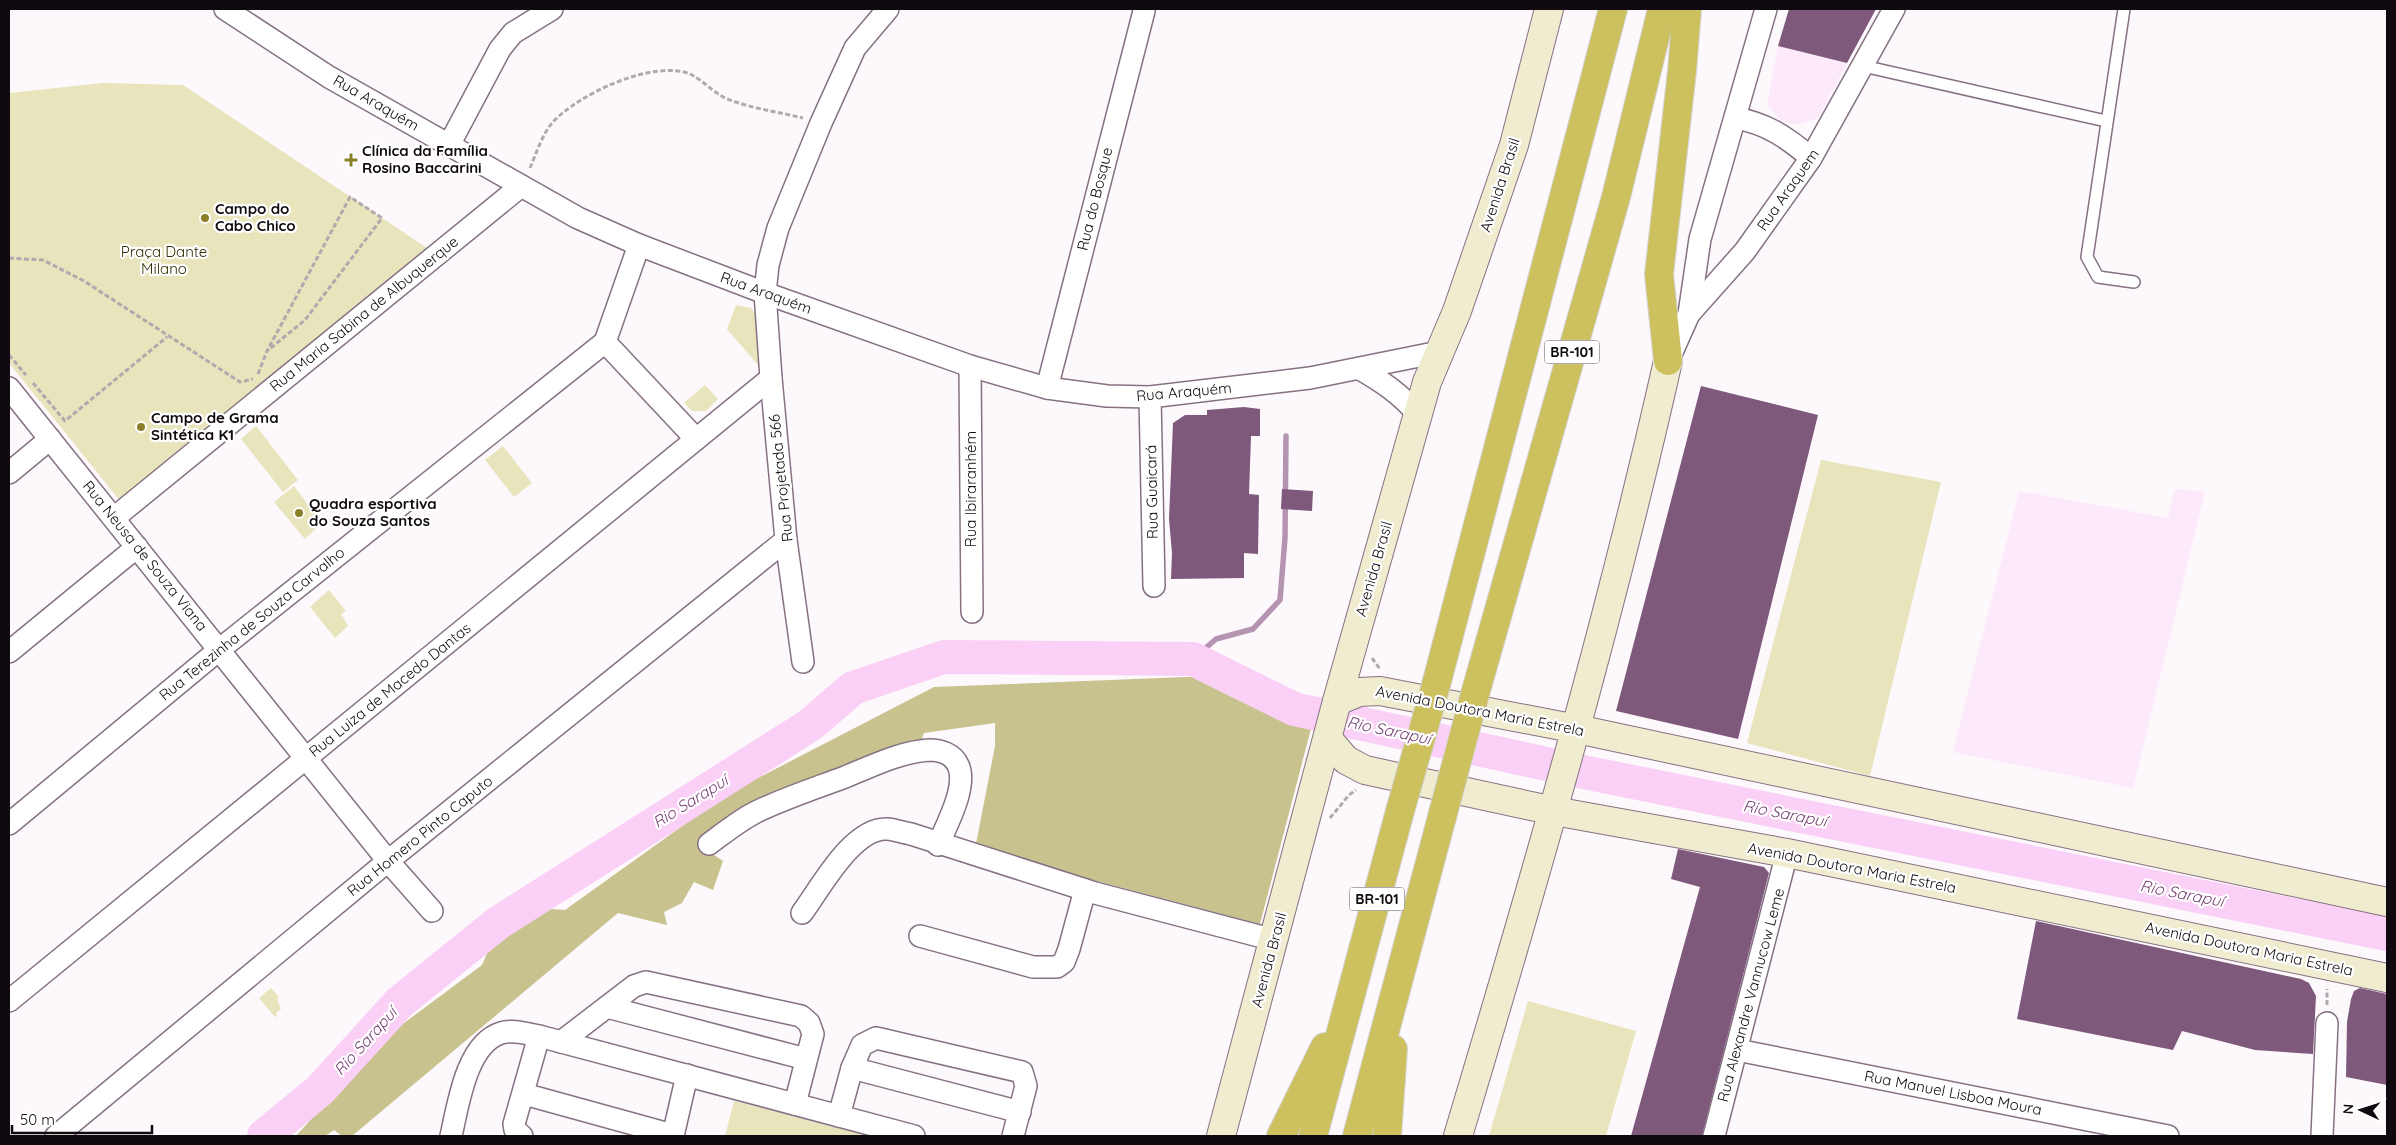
<svg xmlns="http://www.w3.org/2000/svg" width="2396" height="1145" font-family="Quicksand,sans-serif">
<style>
.built{fill:#fceafa}
.green{fill:#e8e4bb}
.forest{fill:#c8c28e}
.lines{fill:none;stroke-linecap:round;stroke-linejoin:round}
.stream{stroke:#b494b1;stroke-width:5.5}
.river{stroke:#fbd0f6;stroke-width:34}
.building{fill:#7e597b}
.lane-casing{stroke:#867183;stroke-width:14}
.street-casing{stroke:#867183;stroke-width:24}
.secondary-casing{stroke:#867183;stroke-width:30}
.highway-casing{stroke:#d4d3d4;stroke-width:30}
.path{stroke:#b0aaaf;stroke-width:3;stroke-dasharray:5 2.5;stroke-linecap:butt}
.lane{stroke:#fff;stroke-width:11}
.street{stroke:#fff;stroke-width:21}
.secondary{stroke:#f0eccf;stroke-width:28}
.highway{stroke:#ccc15e;stroke-width:28}
.highway-bridge-casing{stroke:#d4d3d4;stroke-width:30;stroke-linecap:butt}
.highway-bridge{stroke:#ccc15e;stroke-width:28}
.poi-dot{fill:#8b8027;stroke:#fff;stroke-width:2}
.labels{text-anchor:middle;stroke-width:4.5;stroke-linejoin:round;paint-order:stroke}
.shield{fill:#fff;stroke:#585357;stroke-width:1}
.shield-label{font-size:14px;font-weight:bold;fill:#10090f}
.street-label{font-size:15px;fill:#10090f;stroke:#fff}
.poi-label{font-size:15px;font-weight:bold;fill:#10090f;stroke:#fff;text-anchor:start}
.park-label{font-size:15px;fill:#312c01;stroke:#fff}
.water-label{font-size:16px;font-style:italic;fill:#764273;stroke:#fff}
</style>
<rect width="100%" height="100%" fill="#fdf8fc"/>
<g class="built">
<polygon points="1778,46 1847,63 1818,118 1794,125 1781,120 1767,105"/>
<polygon points="2175,489 2205,492 2133,788 1953,752 2019,491 2168,518"/>
</g>
<g class="green">
<polygon points="103,83 183,85 427,248 121,502 9,363 9,93"/>
<polygon points="736,305 751,308 756,315 760,363 758,365 727,329"/>
<polygon points="705,385 718,399 706,411 692,411 684,403"/>
<polygon points="256,426 298,480 283,492 241,439"/>
<polygon points="503,446 532,483 514,497 485,460"/>
<polygon points="1821,460 1941,482 1870,776 1747,743"/>
<polygon points="294,486 322,523 305,539 274,502"/>
<polygon points="329,590 346,611 341,614 348,626 335,638 310,607"/>
<polygon points="271,988 279,997 277,999 281,1009 276,1013 277,1016 275,1017 259,998"/>
<polygon points="1528,1001 1636,1031 1606,1136 1489,1136"/>
<polygon points="734,1101 868,1136 725,1136"/>
</g>
<polygon class="forest" points="1211,676 1294,717 1313,721 1260,924 975,849 995,746 995,723 924,733 920,744 699,845 723,861 713,890 694,882 682,903 664,912 667,925 618,913 352,1136 342,1136 334,1130 325,1136 296,1136 384,1038 482,965 495,935 539,908 565,910 727,794 934,687"/>
<g class="lines">
<polyline class="stream" points="1193,659 1216,639 1253,629 1280,600 1285,538 1286,436"/>
<polyline class="river" points="264,1136 320,1090 400,1002 498,923 810,725 853,688 944,657 1193,659 1294,709 1588,773 2387,934"/>
</g>
<g class="building">
<polygon points="1789,9 1876,9 1847,63 1778,46"/>
<polygon points="1701,386 1818,415 1738,739 1616,711"/>
<polygon points="1244,407 1260,409 1260,436 1251,436 1249,494 1259,495 1258,554 1244,553 1244,578 1171,579 1172,553 1169,519 1173,423 1185,415 1207,415 1207,410"/>
<polygon points="1282,489 1313,491 1312,511 1281,509"/>
<polygon points="1678,849 1764,867 1769,873 1702,1136 1631,1136 1700,887 1671,879"/>
<polygon points="2036,921 2301,979 2309,983 2316,996 2313,1054 2255,1050 2182,1031 2173,1050 2017,1019"/>
<polygon points="2360,988 2387,994 2387,1085 2346,1077 2347,1022 2351,999 2354,991"/>
</g>
<g class="lines">
<g class="lane-casing">
<g id="lane">
<polyline points="2124,9 2087,257 2098,277 2134,282"/>
<polyline points="1863,66 2106,121"/>
</g>
</g>
<g class="street-casing">
<g id="street">
<polyline points="225,9 329,77 578,218 639,245 765,293 970,366 1047,388 1107,396 1150,397 1310,378 1439,352"/>
<path d="M 1735,118 C 1766,123 1788,138 1811,158"/>
<polyline points="449,145 500,49 513,33 552,9"/>
<polyline points="1689,314 1700,239 1766,9"/>
<polyline points="605,342 696,439"/>
<polyline points="1668,361 1689,314 1745,251 1811,158 1894,9"/>
<polyline points="970,366 972,612"/>
<path d="M 1360,369 C 1383,382 1400,394 1418,414"/>
<polyline points="9,388 388,861 432,911"/>
<polyline points="1047,388 1144,11"/>
<polyline points="1150,397 1154,586"/>
<polyline points="9,473 50,439"/>
<polyline points="114,518 521,186"/>
<polyline points="9,652 137,547"/>
<polyline points="803,662 786,540 771,378 765,293 768,265 778,228 821,123 855,48 888,9"/>
<polyline points="9,824 220,649 605,342 639,245"/>
<path d="M 709,844 C 724,833 740,820 756,812 C 785,798 816,788 845,777 C 872,766 900,752 929,750 C 941,750 953,754 958,765 C 968,786 947,824 938,845"/>
<path d="M 802,913 C 820,889 853,826 888,829 C 896,830 904,833 911,834 L 1095,893 L 1274,940"/>
<polyline points="920,936 1033,967 1057,967 1064,962 1069,949 1085,890"/>
<polyline points="9,1001 771,378"/>
<polyline points="607,1007 806,1059"/>
<polyline points="561,1042 634,986 646,982 801,1016 809,1023 813,1034 795,1104"/>
<polyline points="1737,1050 2168,1136"/>
<polyline points="852,1068 1020,1112"/>
<polyline points="524,1094 673,1135"/>
<polyline points="839,1116 852,1068 862,1045 876,1038 1022,1072 1026,1086 1013,1136"/>
<polyline points="56,1136 388,861 786,540"/>
<path d="M 451,1136 C 458,1106 466,1044 501,1033 C 513,1029 527,1034 539,1036 L 914,1136"/>
<polyline points="522,1136 515,1130 514,1124 539,1036"/>
<polyline points="673,1136 687,1075"/>
<polyline points="1714,1136 1787,853"/>
<polyline points="2322,1136 2327,1023"/>
</g>
</g>
<g class="secondary-casing">
<g id="secondary">
<polyline points="1337,701 1359,692 1380,691 1577,729 2387,902"/>
<polyline points="1328,739 1346,760 1365,770 1554,811 1787,853 2387,978"/>
<polyline points="1221,1136 1337,701 1427,382 1457,311 1514,145 1549,9"/>
<path d="M 1458,1136 C 1535,879 1609,623 1668,361"/>
</g>
</g>
<g class="highway-casing">
<g id="highway">
<polyline points="1668,361 1659,274 1682,71 1687,9"/>
<polyline points="1436,685 1613,9"/>
<polyline points="1475,694 1616,197 1662,9"/>
<polyline points="1281,1136 1325,1047"/>
<polyline points="1313,1136 1400,811"/>
<polyline points="1357,1136 1442,817"/>
<polyline points="1387,1136 1393,1049"/>
</g>
</g>
<g class="path">
<path d="M 530,168 C 536,154 542,135 552,123 C 577,95 652,59 690,74 C 701,79 713,92 725,98 C 749,108 778,112 803,118"/>
<polyline points="9,258 43,260 84,281 240,382 253,379"/>
<polyline points="9,355 26,375"/>
<polyline points="258,374 267,351 350,197 382,218 305,320 267,351"/>
<polyline points="33,383 65,421 167,337"/>
<polyline points="1372,658 1380,669"/>
<polyline points="1330,818 1349,795 1356,790"/>
<polyline points="2327,1005 2327,989"/>
</g>
<use href="#lane" class="lane"/>
<use href="#street" class="street"/>
<use href="#secondary" class="secondary"/>
<use href="#highway" class="highway"/>
<g class="highway-bridge-casing">
<g id="highway-bridge">
<polyline points="1400,811 1436,685"/>
<polyline points="1442,817 1475,694"/>
</g>
</g>
<use href="#highway-bridge" class="highway-bridge"/>
</g>
<g class="poi-dot">
<path d="M348.5 152.5h5v5h5v5h-5v5h-5v-5h-5v-5h5z"/>
<circle cx="205" cy="218" r="5"/>
<circle cx="141" cy="427" r="5"/>
<circle cx="299" cy="513" r="5"/>
</g>
<g class="labels">
<g class="shield">
<rect x="1544.5" y="340.5" width="55" height="23" rx="4"/>
<rect x="1349.5" y="887.5" width="55" height="23" rx="4"/>
</g>
<g class="shield-label">
<text x="1572" y="357">BR-101</text>
<text x="1377" y="904">BR-101</text>
</g>
<g class="street-label">
<text transform="translate(376 103) rotate(30)" y="5">Rua Araquém</text>
<text transform="translate(1500 185) rotate(-72)" y="5">Avenida Brasil</text>
<text transform="translate(1788 190) rotate(-55)" y="5">Rua Araquem</text>
<text transform="translate(1095 199) rotate(-76)" y="5">Rua do Bosque</text>
<text transform="translate(766 293) rotate(20)" y="5">Rua Araquém</text>
<text transform="translate(364 314) rotate(-39)" y="5">Rua Maria Sabina de Albuquerque</text>
<text transform="translate(1184 392) rotate(-5)" y="5">Rua Araquém</text>
<text transform="translate(781 478) rotate(-96)" y="5">Rua Projetada 566</text>
<text transform="translate(971 489) rotate(-90)" y="5">Rua Ibiraranhém</text>
<text transform="translate(1152 492) rotate(-91)" y="5">Rua Guaicará</text>
<text transform="translate(145 556) rotate(51)" y="5">Rua Neusa de Souza Viana</text>
<text transform="translate(1374 569) rotate(-74)" y="5">Avenida Brasil</text>
<text transform="translate(252 624) rotate(-39)" y="5">Rua Terezinha de Souza Carvalho</text>
<text transform="translate(390 690) rotate(-39)" y="5">Rua Luiza de Macedo Dantas</text>
<text transform="translate(1480 711) rotate(11)" y="5">Avenida Doutora Maria Estrela</text>
<text transform="translate(420 836) rotate(-39)" y="5">Rua Homero Pinto Caputo</text>
<text transform="translate(1852 868) rotate(11)" y="5">Avenida Doutora Maria Estrela</text>
<text transform="translate(2249 949) rotate(12)" y="5">Avenida Doutora Maria Estrela</text>
<text transform="translate(1269 960) rotate(-75)" y="5">Avenida Brasil</text>
<text transform="translate(1751 995) rotate(-75)" y="5">Rua Alexandre Vannucow Leme</text>
<text transform="translate(1953 1093) rotate(11)" y="5">Rua Manuel Lisboa Moura</text>
</g>
<g class="poi-label">
<text x="362" y="156">Clínica da Família<tspan x="362" dy="17">Rosino Baccarini</tspan></text>
<text x="215" y="214">Campo do<tspan x="215" dy="17">Cabo Chico</tspan></text>
<text x="151" y="423">Campo de Grama<tspan x="151" dy="17">Sintética K1</tspan></text>
<text x="309" y="509">Quadra esportiva<tspan x="309" dy="17">do Souza Santos</tspan></text>
</g>
<g class="park-label">
<text x="164" y="257">Praça Dante<tspan x="164" dy="17">Milano</tspan></text>
</g>
<g class="water-label">
<text transform="translate(1389 730) rotate(12)" y="6">Rio Sarapuí</text>
<text transform="translate(690 801) rotate(-32)" y="6">Rio Sarapuí</text>
<text transform="translate(1785 813) rotate(11)" y="6">Rio Sarapuí</text>
<text transform="translate(2182 893) rotate(11)" y="6">Rio Sarapuí</text>
<text transform="translate(365 1041) rotate(-48)" y="6">Rio Sarapuí</text>
</g>
</g>
<rect width="2396" height="1145" fill="none" stroke="#10090f" stroke-width="20"/>
<g transform="translate(2361 1110) rotate(274)" stroke="#ffffff" stroke-width="4" paint-order="stroke">
<path d="M0-4L9 19L0 12L-9 19Z" fill="#10090f"/>
<text y="-8" font-size="14" font-weight="bold" text-anchor="middle" fill="#10090f">N</text>
</g>
<path d="M12 1125v8h140v-8" fill="none" stroke="#10090f" stroke-width="2.5"/>
<text x="20" y="1125" font-size="15" fill="#10090f" stroke="#ffffff" stroke-width="4" paint-order="stroke">50 m</text>
</svg>
